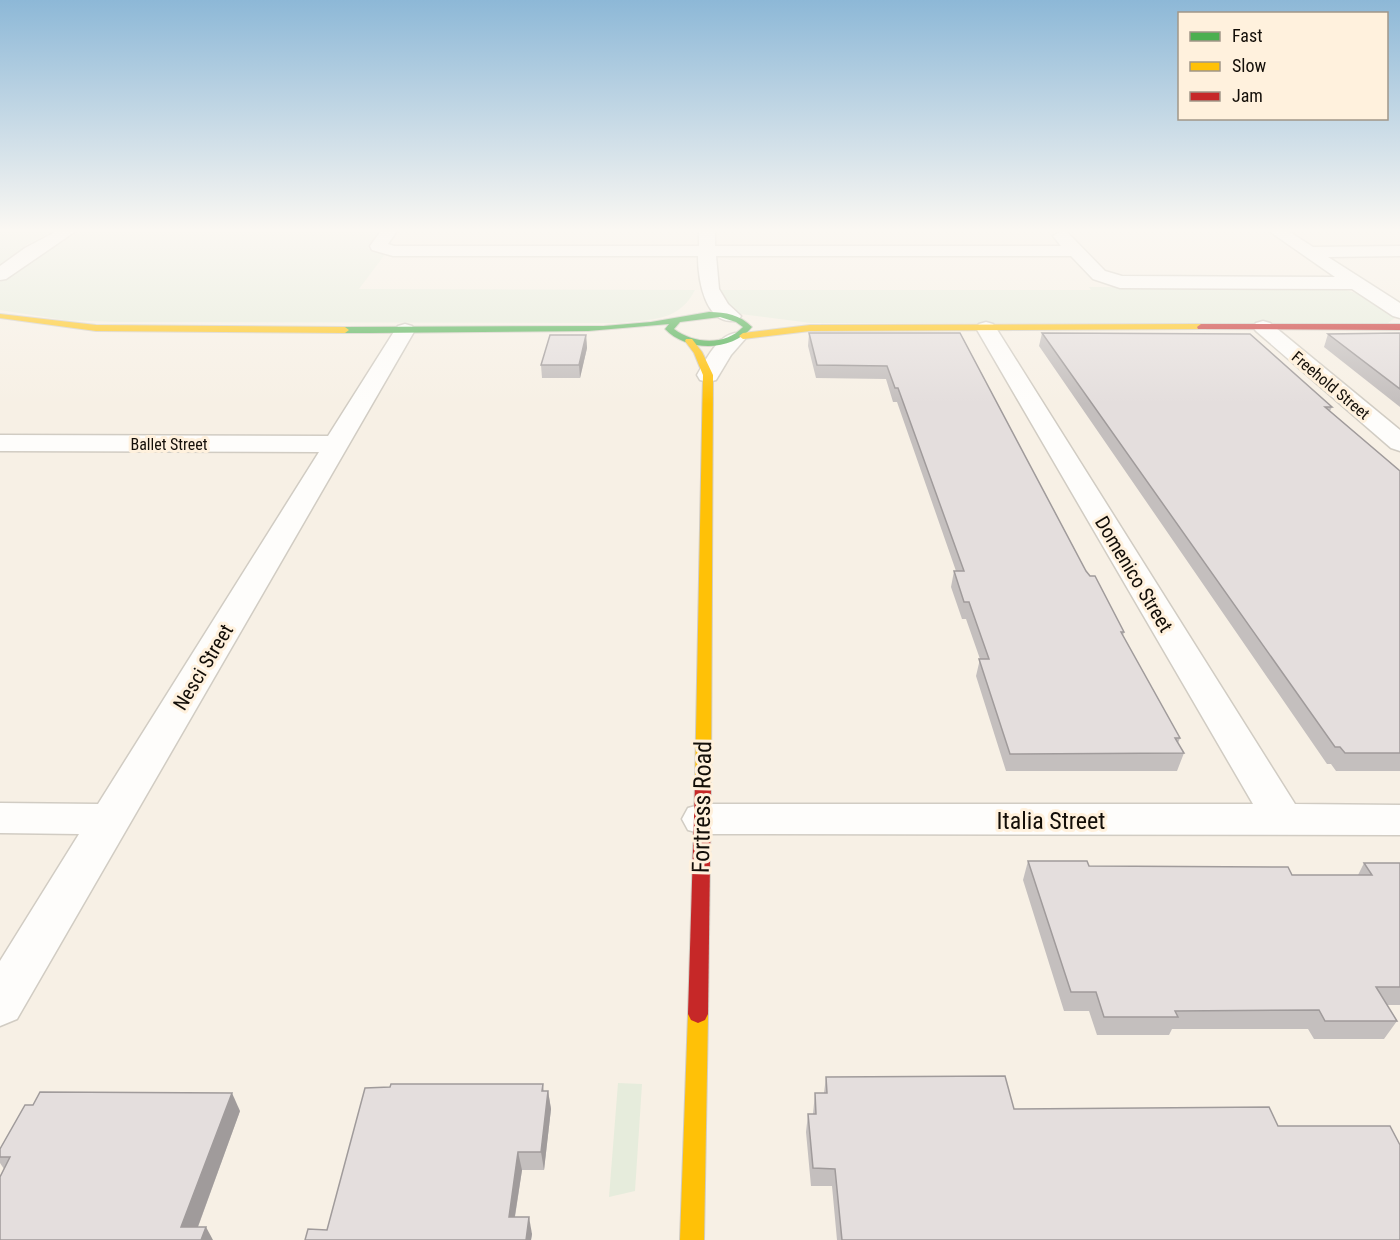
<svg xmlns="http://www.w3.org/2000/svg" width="1400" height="1240" font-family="'Roboto Condensed',sans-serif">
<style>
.green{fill:#e6ecdc}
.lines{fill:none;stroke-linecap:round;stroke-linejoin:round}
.street-casing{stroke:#d1ccc3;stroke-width:3}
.fast-casing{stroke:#d1ccc3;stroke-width:2}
.slow-casing{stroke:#d1ccc3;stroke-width:2}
.jam-casing{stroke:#d1ccc3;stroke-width:2}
.street{fill:#fefdfb;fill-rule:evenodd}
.fast{fill:#4caf50;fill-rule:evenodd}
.slow{fill:#ffc107;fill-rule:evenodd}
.jam{fill:#c62828;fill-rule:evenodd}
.wall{fill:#c4bfbe}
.shaded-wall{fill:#a09b9b}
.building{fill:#e4dedd;stroke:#a09b9b;stroke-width:1.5}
.labels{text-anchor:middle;stroke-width:6;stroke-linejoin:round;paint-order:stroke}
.far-street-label{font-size:16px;fill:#130e08;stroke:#fff1dd}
.street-label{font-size:20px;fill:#130e08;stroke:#fff1dd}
.near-street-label{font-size:24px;fill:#130e08;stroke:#fff1dd}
</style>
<rect width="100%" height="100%" fill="#f7f0e5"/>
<g class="green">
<polygon points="0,231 53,231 26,245 26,248 0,267"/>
<path d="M 82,231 L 381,231 L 368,248 L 374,252 L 386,253 L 359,289 L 695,290 C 679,322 651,319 620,323 L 116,322 L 64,320 L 0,310 L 0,282 L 49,247 L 56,246 Z"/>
<polygon points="1089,287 1338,288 1363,295 1395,318 1388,323 811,323 740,314 726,306 719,290 1091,290"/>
<polygon points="618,1083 642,1084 635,1191 609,1197"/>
</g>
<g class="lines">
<g class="street-casing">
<g id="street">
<polygon points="57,231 76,231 6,279 0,280 0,266 25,248"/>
<path d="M 381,231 L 397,231 L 388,244 L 394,246 L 699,246 L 699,231 L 715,231 L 715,246 L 1061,246 L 1053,236 L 1061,231 L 1067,232 L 1105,271 L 1122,276 L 1335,277 L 1269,231 L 1288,231 L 1313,247 L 1400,246 L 1400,256 L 1328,257 L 1400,303 L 1400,318 L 1393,316 L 1352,289 L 1120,288 L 1093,279 L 1071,256 L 716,256 L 719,289 L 728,304 L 741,316 L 738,320 C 705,328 698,279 698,256 L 393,256 L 372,250 L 370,246 Z"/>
<polygon points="1263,321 1270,323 1400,430 1400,451 1391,448 1256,331 1253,327 1256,323"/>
<polygon points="986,322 993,324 996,328 1295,804 1400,805 1400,835 703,834 688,830 682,819 688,808 703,804 1253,804 976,328 979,324"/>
<polygon points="405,324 412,326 415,330 17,1019 0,1026 0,961 79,834 0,833 0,803 98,804 319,452 0,451 0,435 328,436 395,330 398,326"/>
<path d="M 735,333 L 742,335 L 745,339 L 731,355 L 716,380 L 708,382 L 700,380 L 697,375 C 706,360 716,337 735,333 Z"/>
</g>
</g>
<g class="fast-casing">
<path id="fast" d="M 709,312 C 726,312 740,315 752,327 C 732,352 687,352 665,329 L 669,324 L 588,331 L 370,333 L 345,333 L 341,330 L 345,327 L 604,326 L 651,322 ZM 720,317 L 736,322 L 743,327 C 725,346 694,344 674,329 L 680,322 Z"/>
</g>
<g class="slow-casing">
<g id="slow">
<polygon points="0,314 96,325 345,327 349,330 345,333 96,331 0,318"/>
<polygon points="1201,324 1205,327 1204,329 810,331 743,339 739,336 743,333 810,325"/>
<polygon points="686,339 692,339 702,352 713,375 711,784 709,788 703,790 697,788 695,784 703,375 694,353 685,341"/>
<polygon points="698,1005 705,1008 708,1014 704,1240 680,1240 688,1014 691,1008"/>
</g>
</g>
<g class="jam-casing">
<g id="jam">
<polygon points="1201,324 1400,324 1400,330 1198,329 1197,327"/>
<polygon points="703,778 709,780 711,784 708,1014 705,1020 698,1023 691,1020 688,1014 695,784 697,780"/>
</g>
</g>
<use href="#street" class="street"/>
<use href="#fast" class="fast"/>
<use href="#slow" class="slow"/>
<use href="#jam" class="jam"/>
</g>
<g class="wall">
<polygon points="809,333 960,333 1086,571 1124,632 1123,636 1180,738 1178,743 1184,753 1177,771 1006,771 976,676 980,659 966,619 962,619 951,587 954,571 956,571 897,402 893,402 886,379 816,378 808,346"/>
<polygon points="1042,333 1332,407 1330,411 1400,471 1400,771 1336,771 1331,764 1327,764 1039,346"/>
<polygon points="1400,333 1400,407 1324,347 1328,334"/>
<polygon points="586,335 587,348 580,378 542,378 541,365"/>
<polygon points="1028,861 1089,866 1292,875 1358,875 1364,863 1400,863 1400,1005 1387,1005 1397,1021 1384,1039 1314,1039 1308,1029 1172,1029 1169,1035 1097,1035 1089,1011 1064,1011 1023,880"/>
<polygon points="826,1077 1014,1109 1278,1126 1400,1240 837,1240 832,1186 811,1186 806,1132 808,1114 813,1114 815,1093 824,1093"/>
<polygon points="543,1084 544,1091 548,1091 551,1109 544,1170 522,1170 515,1217 532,1234 531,1240 305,1240 327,1230"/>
<polygon points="240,1111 198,1227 4,1169 0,1163 0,1149"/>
</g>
<g class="shaded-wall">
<polygon points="586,335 587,348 580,378 579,365"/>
<polygon points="548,1091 551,1109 544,1170 541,1152"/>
<polygon points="232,1093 240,1111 193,1240 181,1227"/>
<polygon points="518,1152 522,1170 512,1234 509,1217"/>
<polygon points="529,1217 532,1234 531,1240 526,1240"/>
<polygon points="206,1227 213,1240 201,1240"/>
</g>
<g class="building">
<polygon points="809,333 960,333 1086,571 1090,576 1095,576 1124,632 1121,632 1180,738 1175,738 1184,753 1010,754 979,659 989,659 969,602 964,602 954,571 964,571 898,388 895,388 887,366 817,365"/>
<polygon points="1042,333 1250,334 1332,407 1325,407 1400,471 1400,753 1345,753 1340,747 1335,747"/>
<polygon points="1400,333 1400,389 1328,334"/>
<polygon points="550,335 586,335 579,365 541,365"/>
<polygon points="1028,861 1087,861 1089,866 1288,867 1292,875 1372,875 1364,863 1400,863 1400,987 1376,987 1397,1021 1325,1021 1319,1010 1175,1011 1178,1017 1104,1017 1096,992 1071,992"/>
<polygon points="1005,1076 1014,1109 1269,1107 1278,1126 1390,1126 1400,1145 1400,1240 842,1240 835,1169 813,1168 808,1114 816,1114 815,1093 827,1093 826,1077"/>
<polygon points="391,1084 543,1084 542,1091 548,1091 541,1152 518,1152 509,1217 529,1217 526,1240 305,1240 308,1229 327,1230 365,1088 390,1087"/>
<polygon points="40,1092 232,1093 181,1227 206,1227 201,1240 0,1240 0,1177 10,1157 0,1157 0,1149 25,1105 33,1105"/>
</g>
<linearGradient id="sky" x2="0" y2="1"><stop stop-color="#8db8d7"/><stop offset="0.57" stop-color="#fbf8f3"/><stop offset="1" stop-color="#fbf8f3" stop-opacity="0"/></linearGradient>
<rect width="1400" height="404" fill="url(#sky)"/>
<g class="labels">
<g class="far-street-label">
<text transform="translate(1331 385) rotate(40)" y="6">Freehold Street</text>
<text x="169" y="450">Ballet Street</text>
</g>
<g class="street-label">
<text transform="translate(1134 574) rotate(59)" y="7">Domenico Street</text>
<text transform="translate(203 667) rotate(-59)" y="7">Nesci Street</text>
</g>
<g class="near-street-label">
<text transform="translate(702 807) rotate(-89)" y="8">Fortress Road</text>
<text x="1051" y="829">Italia Street</text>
</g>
</g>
<rect x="1178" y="12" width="210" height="108" fill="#fff1dd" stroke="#a19688" stroke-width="1.5"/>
<rect x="1190" y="32" width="30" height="9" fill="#4caf50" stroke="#a19688" stroke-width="1.5"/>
<text x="1232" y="42" font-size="18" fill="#130e08">Fast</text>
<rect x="1190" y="62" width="30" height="9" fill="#ffc107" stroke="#a19688" stroke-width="1.5"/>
<text x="1232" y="72" font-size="18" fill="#130e08">Slow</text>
<rect x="1190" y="92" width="30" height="9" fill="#c62828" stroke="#a19688" stroke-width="1.5"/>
<text x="1232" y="102" font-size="18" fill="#130e08">Jam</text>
</svg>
